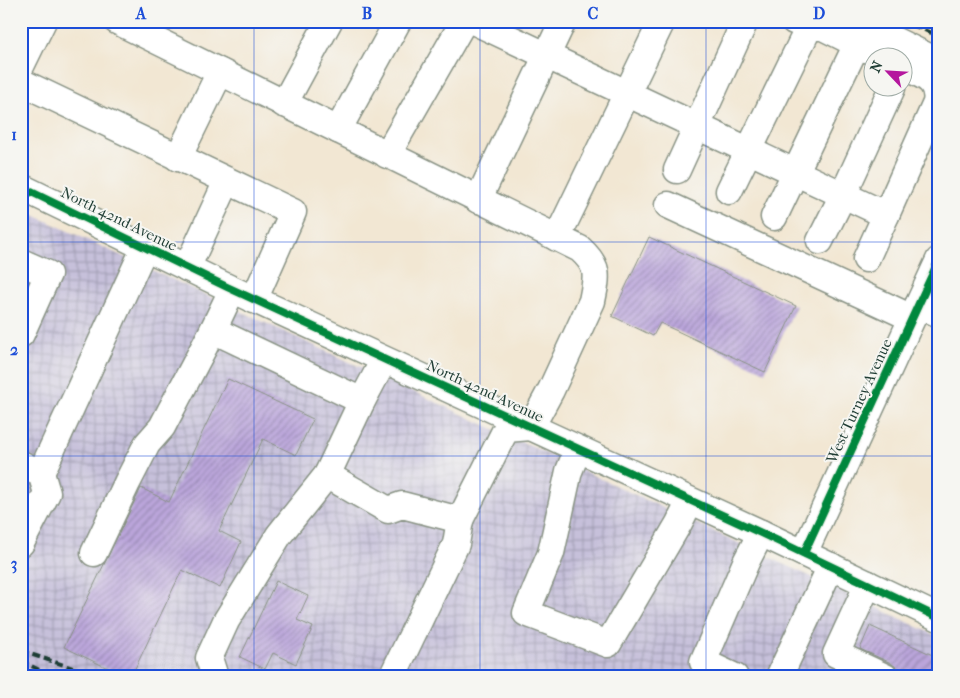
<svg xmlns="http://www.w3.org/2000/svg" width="960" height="698" font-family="'IM FELL French Canon',serif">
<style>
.industrial{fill:url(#industrial-grid)}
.building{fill:url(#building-hatch)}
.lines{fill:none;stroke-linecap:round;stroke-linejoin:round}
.minor-casing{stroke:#889284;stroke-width:29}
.minor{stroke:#fff;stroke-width:26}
.rail{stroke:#1f3d34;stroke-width:4;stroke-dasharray:8 4;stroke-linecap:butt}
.cycleway-casing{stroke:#f6f6f2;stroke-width:11}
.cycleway{stroke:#00873e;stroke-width:8}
.grid{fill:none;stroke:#1d4ed8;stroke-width:1;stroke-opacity:0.55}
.labels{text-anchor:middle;stroke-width:4;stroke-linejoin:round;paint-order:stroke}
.street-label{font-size:15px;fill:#1f3d34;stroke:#f6f6f2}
.neatline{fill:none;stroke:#1d4ed8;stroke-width:2}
.grid-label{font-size:16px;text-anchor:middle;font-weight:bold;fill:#1d4ed8}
</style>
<defs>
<pattern id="industrial-grid" width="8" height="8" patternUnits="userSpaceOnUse" patternTransform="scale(1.25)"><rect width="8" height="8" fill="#c6c0da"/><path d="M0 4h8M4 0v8" fill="none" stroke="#a09db2"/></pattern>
<pattern id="building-hatch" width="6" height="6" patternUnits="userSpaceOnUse" patternTransform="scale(1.25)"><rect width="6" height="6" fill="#bba6db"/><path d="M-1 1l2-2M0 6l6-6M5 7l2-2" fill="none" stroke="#9788b2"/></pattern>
</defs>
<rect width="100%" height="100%" fill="#f6f6f2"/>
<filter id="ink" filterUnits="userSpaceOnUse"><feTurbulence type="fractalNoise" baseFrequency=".02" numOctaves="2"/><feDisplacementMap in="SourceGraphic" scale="10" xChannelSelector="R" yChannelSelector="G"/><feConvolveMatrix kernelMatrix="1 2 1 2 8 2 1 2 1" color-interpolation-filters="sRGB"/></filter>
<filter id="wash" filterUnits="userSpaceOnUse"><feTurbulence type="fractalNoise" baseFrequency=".0096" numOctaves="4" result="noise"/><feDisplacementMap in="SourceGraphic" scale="20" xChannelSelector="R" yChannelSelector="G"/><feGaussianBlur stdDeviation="1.12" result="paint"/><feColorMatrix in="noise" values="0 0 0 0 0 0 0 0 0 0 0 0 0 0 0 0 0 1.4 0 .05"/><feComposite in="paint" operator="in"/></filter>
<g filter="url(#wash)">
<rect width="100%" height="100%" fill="#f2e7d3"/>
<polygon class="industrial" points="21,209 872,605 939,637 939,677 21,677"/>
<g id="blocks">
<g class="building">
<polygon points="649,237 796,306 765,372 660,323 653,336 612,316"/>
<polygon points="228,379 313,419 296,455 263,439 219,531 241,542 220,588 182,570 131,677 126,677 64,647 141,488 169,502"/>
<polygon points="276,581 308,596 297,620 313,627 296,664 273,653 265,669 240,657"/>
<polygon points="870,626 939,658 939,677 909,677 899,672 897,668 891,663 860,649"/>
</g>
</g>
</g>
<g filter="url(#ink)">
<use href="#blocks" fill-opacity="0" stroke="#889284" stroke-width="1"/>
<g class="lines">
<g class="minor-casing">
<g id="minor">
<path d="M 117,21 L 580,249 C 600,267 597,276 592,301 L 551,390 L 531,427 L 506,429 L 460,520 L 402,505 L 388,510 L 327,475 L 362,401"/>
<path d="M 473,21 L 886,215 L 936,103 C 940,79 921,75 902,66"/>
<polyline points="794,21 809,27 823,27 885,58"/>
<polyline points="855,21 939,62"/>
<polyline points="21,66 43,21"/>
<polyline points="21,82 293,212 254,300"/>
<polyline points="284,104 329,21"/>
<polyline points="338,130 398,21"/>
<polyline points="387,155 464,21"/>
<polyline points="178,158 220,72"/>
<polyline points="677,170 745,21"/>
<polyline points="21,187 227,287 761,533 939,618"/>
<polyline points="729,191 809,27"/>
<polyline points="478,200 563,21"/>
<polyline points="668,205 912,318"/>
<polyline points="774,217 857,44"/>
<polyline points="557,238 662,21"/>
<polyline points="820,241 843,195 892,88"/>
<polyline points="866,259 886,215"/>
<polyline points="21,262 48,274 21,334"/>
<polyline points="187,268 227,181"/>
<polyline points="232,290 213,330 362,401 384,360"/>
<polyline points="918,305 939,315"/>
<polyline points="578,449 569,471 551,553 526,613 608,644 679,523 690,501"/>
<polyline points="21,464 41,473 47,493 21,543"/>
<polyline points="41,473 145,247"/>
<polyline points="94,553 127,483 147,444 162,427 213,330"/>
<polyline points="804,553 939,260"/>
<polyline points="868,584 836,654 885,677"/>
<polyline points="215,677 209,658 226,621 279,535 327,475"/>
<polyline points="392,677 456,544 460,520"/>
<polyline points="735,677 703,662 746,562 761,533"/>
<polyline points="779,677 831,566"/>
</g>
</g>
<use href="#minor" class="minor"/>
<g class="rail">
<polyline points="902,21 939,36"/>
<polyline points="21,651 85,672 94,677"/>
<polyline points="21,661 54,677"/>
</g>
<g class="cycleway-casing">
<g id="cycleway">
<polyline points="21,187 227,287 761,533 939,618"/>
<polyline points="804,553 939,260"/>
</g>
</g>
<use href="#cycleway" class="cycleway"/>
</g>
</g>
<path class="grid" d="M 254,21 L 254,677M 480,21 L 480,677M 706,21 L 706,677M 21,242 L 939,242M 21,456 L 939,456"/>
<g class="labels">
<g class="street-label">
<text transform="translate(119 219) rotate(26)" y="5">North 42nd Avenue</text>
<text transform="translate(485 391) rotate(25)" y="5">North 42nd Avenue</text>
<text transform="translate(859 401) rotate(-65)" y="5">West Turney Avenue</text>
</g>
</g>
<rect width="960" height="698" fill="none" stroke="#f6f6f2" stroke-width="55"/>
<g transform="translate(888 72) rotate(295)"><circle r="24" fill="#f6f6f2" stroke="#a0aca6"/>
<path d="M0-4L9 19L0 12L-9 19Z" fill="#b5179e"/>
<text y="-8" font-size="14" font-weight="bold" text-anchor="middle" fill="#1f3d34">N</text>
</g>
<rect x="28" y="28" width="904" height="642" class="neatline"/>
<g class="grid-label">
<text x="141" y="19">A</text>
<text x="367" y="19">B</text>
<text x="593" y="19">C</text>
<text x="819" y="19">D</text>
<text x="14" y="140">1</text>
<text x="14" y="355">2</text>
<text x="14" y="569">3</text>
</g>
</svg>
